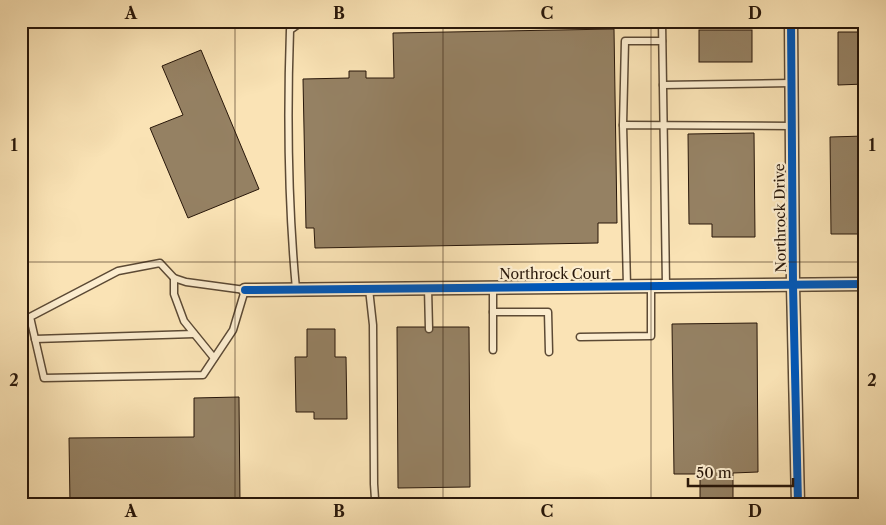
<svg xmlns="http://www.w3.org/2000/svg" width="886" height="525" font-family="'Libre Caslon Text',serif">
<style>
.building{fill:#958163;stroke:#28170a}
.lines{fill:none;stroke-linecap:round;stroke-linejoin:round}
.lane-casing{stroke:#5c4a35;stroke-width:9}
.street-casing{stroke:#5c4a35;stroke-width:15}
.lane{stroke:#fcedcf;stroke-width:6}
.street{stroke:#fcedcf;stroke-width:12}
.rail-casing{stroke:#28170a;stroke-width:5.5}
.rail{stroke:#fcedcf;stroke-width:4;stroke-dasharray:11;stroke-linecap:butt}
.cycleway-casing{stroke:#fcedcf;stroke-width:11}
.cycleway{stroke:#0057b8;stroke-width:8}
.grid{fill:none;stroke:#28170a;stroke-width:1;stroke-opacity:0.55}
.labels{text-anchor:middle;stroke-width:4.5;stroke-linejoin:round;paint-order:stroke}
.street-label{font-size:14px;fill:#28170a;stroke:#fcedcf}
.neatline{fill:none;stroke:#28170a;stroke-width:2}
.grid-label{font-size:16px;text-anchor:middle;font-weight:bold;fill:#28170a}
</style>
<rect width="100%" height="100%" fill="#fae3b5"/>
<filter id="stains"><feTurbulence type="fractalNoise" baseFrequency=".004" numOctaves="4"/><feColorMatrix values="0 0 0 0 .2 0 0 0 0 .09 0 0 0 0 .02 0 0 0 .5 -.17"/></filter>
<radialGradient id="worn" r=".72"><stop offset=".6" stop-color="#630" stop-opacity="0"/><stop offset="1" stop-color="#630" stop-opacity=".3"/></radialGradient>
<g class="building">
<polygon points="614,29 617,223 598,223 598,243 315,248 314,228 306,228 303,79 349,78 349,71 366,71 366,78 394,78 393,33"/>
<rect x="699" y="30" width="53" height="32"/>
<polygon points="838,32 865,32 865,84 838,85"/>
<polygon points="201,50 259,189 188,218 150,128 183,115 162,66"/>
<polygon points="754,133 755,237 712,237 712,224 689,224 688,134"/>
<polygon points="865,136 865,234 831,234 830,137"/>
<polygon points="757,323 758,472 733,473 733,499 700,499 700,474 674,474 672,324"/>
<polygon points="397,327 469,327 470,487 398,488"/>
<polygon points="307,329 335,329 335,357 346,357 347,419 314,419 314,412 296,412 295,357 307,357"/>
<polygon points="239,397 240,504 70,504 69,438 194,437 194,398"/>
</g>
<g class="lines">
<g class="lane-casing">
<g id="lane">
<polyline points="662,21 666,286"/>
<polyline points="663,85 791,83"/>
<polyline points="623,125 625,41 662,41"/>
<polygon points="160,263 174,278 186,282 245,290 233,330 203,375 44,378 30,317 118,271"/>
<polyline points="174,278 174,294 184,321 214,358"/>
<polyline points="627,286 623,125 792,126"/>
<polyline points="493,287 493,350"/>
<polyline points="428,288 429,329"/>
<path d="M 296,289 C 288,203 287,116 290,30 L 300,23 L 327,21"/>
<polyline points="369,289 373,325 374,484 375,499 377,504"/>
<polyline points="493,312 548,312 549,352"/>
<polyline points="580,337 651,336 651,286"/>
<polyline points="35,339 194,334"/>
</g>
</g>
<g class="street-casing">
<g id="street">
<polyline points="791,21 793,285 798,504"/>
<polyline points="245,290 865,284"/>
</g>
</g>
<use href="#lane" class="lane"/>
<use href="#street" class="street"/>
<g class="rail-casing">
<polyline id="rail" points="21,497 23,504"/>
</g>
<use href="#rail" class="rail"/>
<g class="cycleway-casing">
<g id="cycleway">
<polyline points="791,21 793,285 798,504"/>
<polyline points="245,290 865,284"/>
</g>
</g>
<use href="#cycleway" class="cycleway"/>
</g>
<path class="grid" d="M 235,21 L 235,504M 443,21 L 443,504M 651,21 L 651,504M 21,262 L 865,262"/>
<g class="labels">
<g class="street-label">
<text transform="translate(780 218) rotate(-91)" y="5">Northrock Drive</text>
<text x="555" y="279">Northrock Court</text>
</g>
</g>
<rect width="886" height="525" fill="none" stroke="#fae3b5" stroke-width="55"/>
<path d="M688 478v8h105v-8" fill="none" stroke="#28170a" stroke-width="2.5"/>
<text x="696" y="478" font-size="15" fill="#28170a" stroke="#fcedcf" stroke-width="4" paint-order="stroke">50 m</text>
<rect x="28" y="28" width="830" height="470" class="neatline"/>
<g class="grid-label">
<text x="131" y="19">A</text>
<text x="339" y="19">B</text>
<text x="547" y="19">C</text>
<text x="755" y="19">D</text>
<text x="14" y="151">1</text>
<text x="872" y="151">1</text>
<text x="14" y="386">2</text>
<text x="872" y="386">2</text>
<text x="131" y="517">A</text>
<text x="339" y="517">B</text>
<text x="547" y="517">C</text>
<text x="755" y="517">D</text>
</g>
<rect width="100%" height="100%" filter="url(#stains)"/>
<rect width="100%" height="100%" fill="url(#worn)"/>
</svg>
